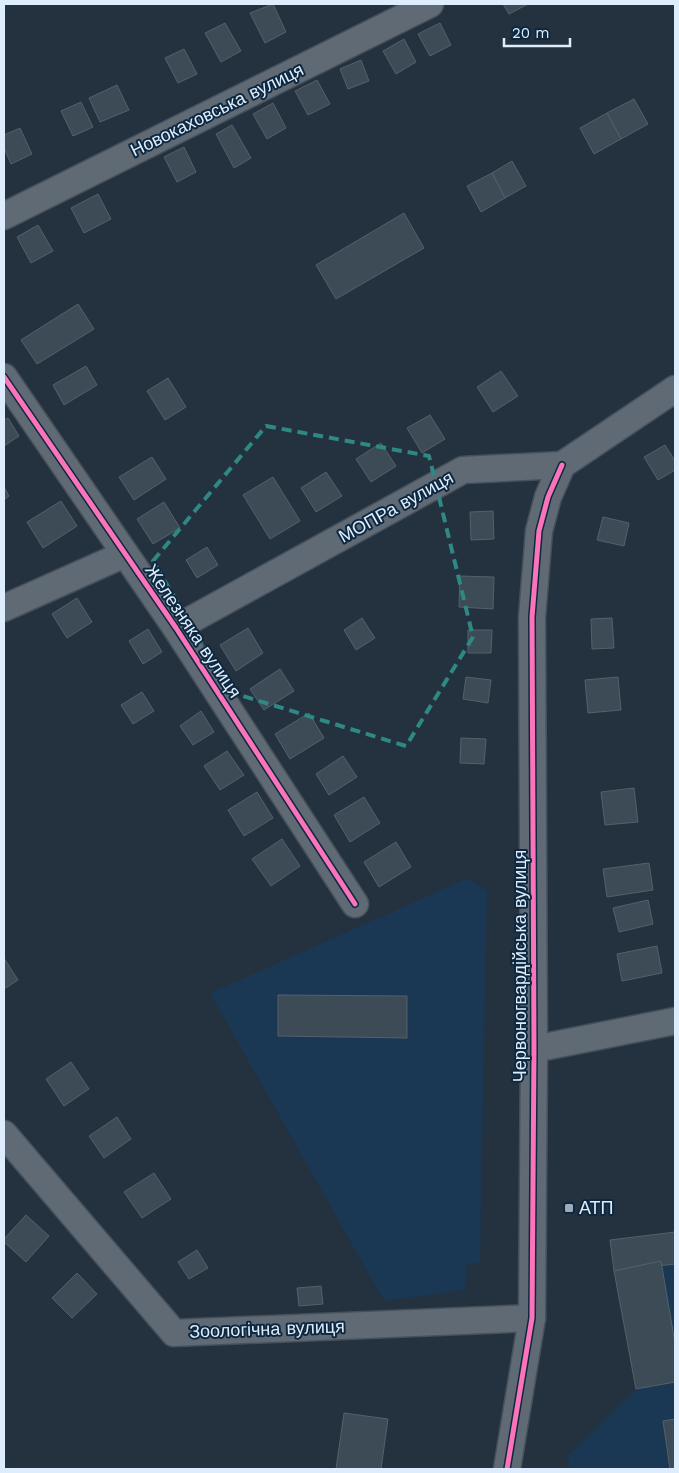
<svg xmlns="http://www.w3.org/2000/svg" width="679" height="1473" font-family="'Work Sans',sans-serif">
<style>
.built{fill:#1a3753}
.building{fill:#3c4b55;stroke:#53616c}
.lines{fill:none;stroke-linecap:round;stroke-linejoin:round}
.minor-casing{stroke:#44505c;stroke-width:29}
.minor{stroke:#606a75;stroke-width:26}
.cycleway-casing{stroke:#0e2840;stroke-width:8}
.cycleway{stroke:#fb73b8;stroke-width:5}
.marked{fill:none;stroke:#2e8883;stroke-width:4;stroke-dasharray:10 6;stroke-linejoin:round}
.poi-dot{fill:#9cacba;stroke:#0e2840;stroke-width:2}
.labels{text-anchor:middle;stroke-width:4;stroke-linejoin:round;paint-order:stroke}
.street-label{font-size:18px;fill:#ddedfd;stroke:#0e2840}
.poi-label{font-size:18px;fill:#ddedfd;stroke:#0e2840;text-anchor:start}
</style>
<rect width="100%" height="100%" fill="#24323f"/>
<g class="built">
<polygon points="468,878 487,891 480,1263 467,1264 465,1290 384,1301 210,993"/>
<polygon points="675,1232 675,1469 569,1469 568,1456 636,1389 610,1240"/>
</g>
<g class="building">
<polygon points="273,4 286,32 265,43 250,13"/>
<polygon points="503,4 528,4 509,14"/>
<polygon points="225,23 241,51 221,62 205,33"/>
<polygon points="440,23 451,45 430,56 418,34"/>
<polygon points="404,39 416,62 396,74 383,51"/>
<polygon points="184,49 197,74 178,83 165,58"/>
<polygon points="361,60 369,81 348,89 340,69"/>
<polygon points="317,80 330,104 308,115 295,91"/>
<polygon points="117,85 129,110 100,122 89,98"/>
<polygon points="634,99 648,124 621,139 607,113"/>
<polygon points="81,102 93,127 73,136 61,111"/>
<polygon points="273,103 286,128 267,139 253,114"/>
<polygon points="607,113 621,139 594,154 580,128"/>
<polygon points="232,125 251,158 234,168 216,134"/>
<polygon points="20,128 32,154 11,164 4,148 4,135"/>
<polygon points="184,147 196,172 177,182 164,157"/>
<polygon points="512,161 526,186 505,198 492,173"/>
<polygon points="492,173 505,198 481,212 467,186"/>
<polygon points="98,194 111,219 84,233 71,208"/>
<polygon points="404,213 424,248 336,299 316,265"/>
<polygon points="38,225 53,251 31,263 17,237"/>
<polygon points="78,304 94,329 37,364 21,340"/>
<polygon points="86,366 97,385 64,405 53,385"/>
<polygon points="501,371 518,396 493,412 477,387"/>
<polygon points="168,378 186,407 165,420 147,391"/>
<polygon points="430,415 445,439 422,453 407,428"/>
<polygon points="8,418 19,436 4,446 4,420"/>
<polygon points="381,443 396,466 371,482 356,459"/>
<polygon points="665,445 675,461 675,470 658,480 644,457"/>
<polygon points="152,457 166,479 134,500 119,477"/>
<polygon points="326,472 342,496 316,512 301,488"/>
<polygon points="273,477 300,521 270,539 243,495"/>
<polygon points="4,487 9,496 4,500"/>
<polygon points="61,501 77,526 43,548 27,522"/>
<polygon points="164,502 180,528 153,544 137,519"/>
<polygon points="493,511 494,539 471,540 470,512"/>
<polygon points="603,517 629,523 624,546 597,540"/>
<polygon points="207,547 218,565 197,578 186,560"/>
<polygon points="460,576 494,577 493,609 459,607"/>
<polygon points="77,598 92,622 67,638 52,614"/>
<polygon points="362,618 375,638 356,650 344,630"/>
<polygon points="612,618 614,648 592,649 591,619"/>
<polygon points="248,628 263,653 236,671 220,645"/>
<polygon points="148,629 162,652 143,664 129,641"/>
<polygon points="468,630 492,630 491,653 468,653"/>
<polygon points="280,669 294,691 264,710 250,689"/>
<polygon points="466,677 491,680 488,703 463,699"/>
<polygon points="618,677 621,710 588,713 585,680"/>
<polygon points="142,692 154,711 133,724 121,705"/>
<polygon points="201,711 214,732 193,745 180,726"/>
<polygon points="309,713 324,738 290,759 275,734"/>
<polygon points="461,738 486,739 484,764 460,763"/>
<polygon points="227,751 244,775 220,790 204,766"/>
<polygon points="343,756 357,777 329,795 316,774"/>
<polygon points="634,788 638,822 605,825 601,792"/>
<polygon points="257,792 273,818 244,836 228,810"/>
<polygon points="364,797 380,823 350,842 334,815"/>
<polygon points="282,839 300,866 271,886 252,859"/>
<polygon points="396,842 411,867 379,887 364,862"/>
<polygon points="649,863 653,890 607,897 603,869"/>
<polygon points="648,900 653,924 619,932 613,908"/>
<polygon points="657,946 662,973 622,981 617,954"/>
<polygon points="4,958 18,980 4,989"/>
<polygon points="278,995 407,996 407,1038 278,1036"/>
<polygon points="71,1062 89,1089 64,1106 46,1079"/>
<polygon points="117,1117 131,1139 104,1158 89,1136"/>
<polygon points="154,1173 171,1199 142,1218 124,1192"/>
<polygon points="26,1215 49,1236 26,1262 4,1242 4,1239"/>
<polygon points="675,1232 675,1264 614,1271 610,1240"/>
<polygon points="197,1250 208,1268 189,1279 178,1262"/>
<polygon points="661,1261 675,1343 675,1382 636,1389 614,1271"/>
<polygon points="77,1273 97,1294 72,1318 52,1298"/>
<polygon points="321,1286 323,1304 299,1306 297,1288"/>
<polygon points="344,1413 388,1419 381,1469 336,1469"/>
<polygon points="675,1419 675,1469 670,1469 663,1421"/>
</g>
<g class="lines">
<g class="minor-casing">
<g id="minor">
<polyline points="4,216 430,4"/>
<polyline points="4,377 176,628 355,904"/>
<polyline points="4,608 125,554"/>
<polyline points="176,628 463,470 562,465 675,389"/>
<polyline points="534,1049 675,1021"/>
<polyline points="4,1134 174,1333 532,1318"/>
<polyline points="507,1469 532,1318 534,1049 532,617 539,531 548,497 562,465"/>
</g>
</g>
<use href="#minor" class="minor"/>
<g class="cycleway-casing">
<g id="cycleway">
<polyline points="4,377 176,628 355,904"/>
<polyline points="507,1469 532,1318 534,1049 532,617 539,531 548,497 562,465"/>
</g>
</g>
<use href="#cycleway" class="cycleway"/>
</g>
<path class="marked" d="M 266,426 L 429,456 L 473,637 L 406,746 L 230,692 L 153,561 Z"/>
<rect class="poi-dot" x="564" y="1203" width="10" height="10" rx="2.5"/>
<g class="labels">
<g class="street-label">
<text transform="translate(217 110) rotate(-26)" y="6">Новокаховська вулиця</text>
<text transform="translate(396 507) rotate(-29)" y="6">МОПРа вулиця</text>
<text transform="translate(193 631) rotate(56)" y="6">Железняка вулиця</text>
<text transform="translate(520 966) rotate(-90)" y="6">Червоногвардійська вулиця</text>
<text transform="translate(267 1329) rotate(-2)" y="6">Зоологічна вулиця</text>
</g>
<g class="poi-label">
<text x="579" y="1214">АТП</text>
</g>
</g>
<rect width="679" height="1473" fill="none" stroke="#ddedfd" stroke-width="10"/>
<path d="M504 38v8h66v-8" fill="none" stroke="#ddedfd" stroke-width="2.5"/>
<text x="512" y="38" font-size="15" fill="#ddedfd" stroke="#0e2840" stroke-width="4" paint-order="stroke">20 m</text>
</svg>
